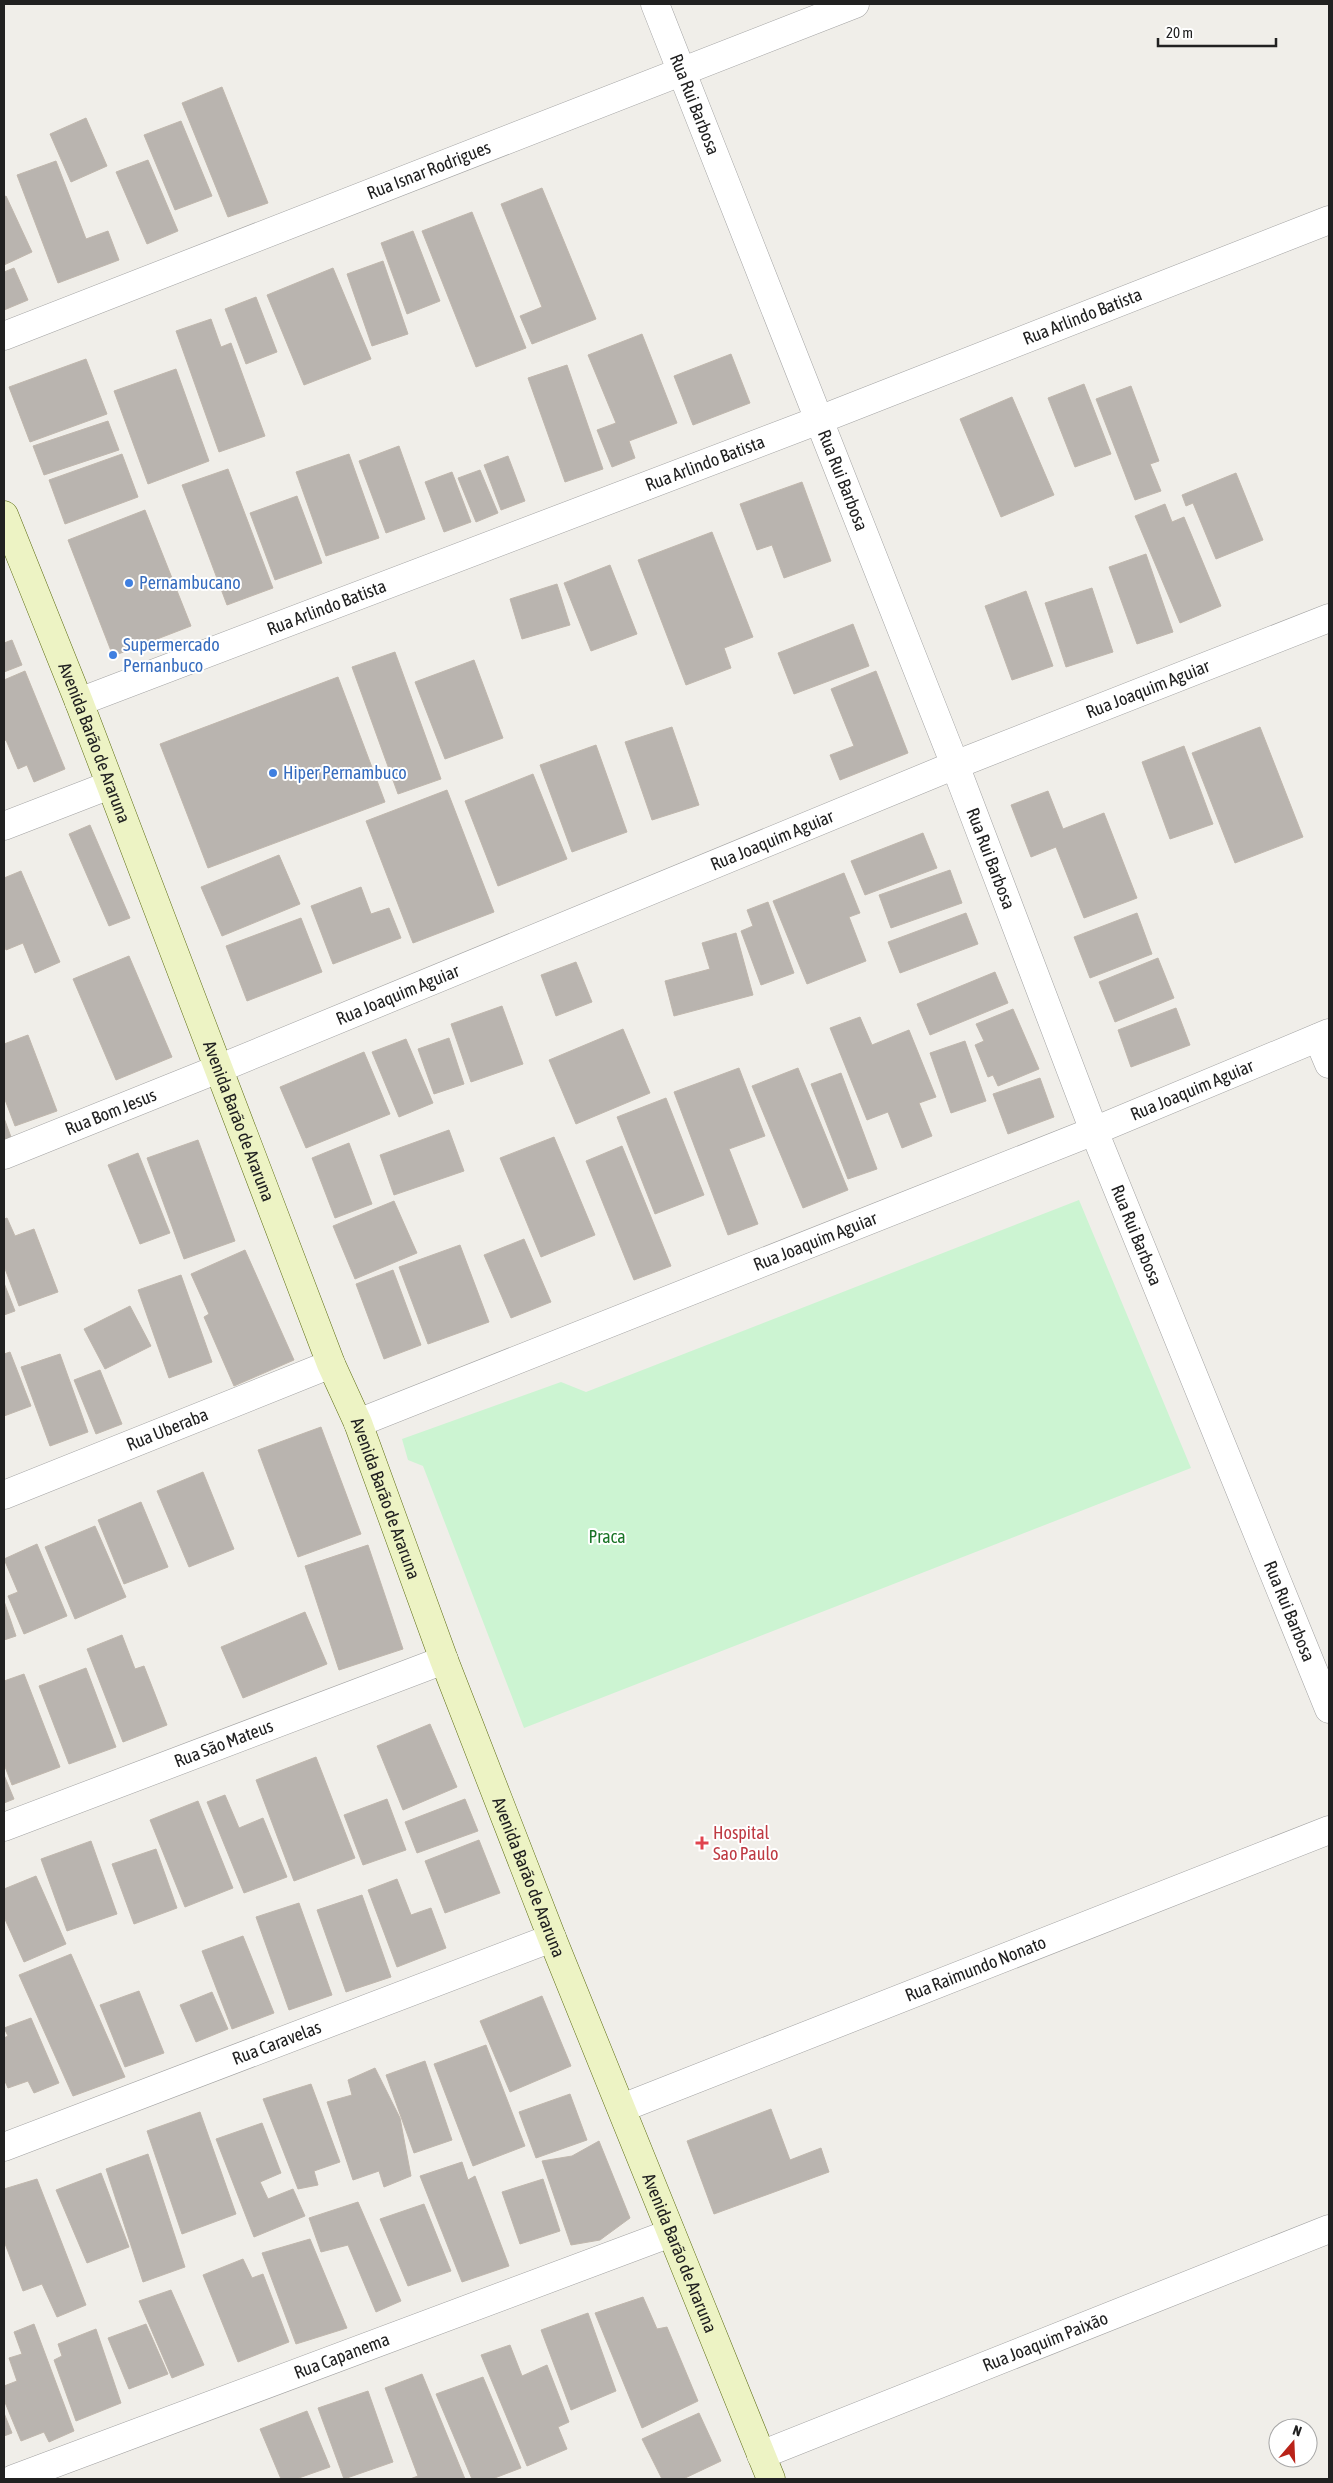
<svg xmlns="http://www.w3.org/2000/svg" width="1333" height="2483" font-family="'Asap Condensed',sans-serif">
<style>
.park{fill:#ccf4d2}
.building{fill:#b9b4af;stroke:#c0b7ad}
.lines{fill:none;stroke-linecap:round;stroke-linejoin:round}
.street-casing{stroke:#a2a2a2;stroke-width:29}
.secondary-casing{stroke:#5d6d13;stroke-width:29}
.street{stroke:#fff;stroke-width:28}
.secondary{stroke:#edf3c4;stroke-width:28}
.shop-dot{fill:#3f7fe0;stroke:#fff;stroke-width:2}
.health-dot{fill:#e0444e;stroke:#fff;stroke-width:2}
.labels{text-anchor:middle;stroke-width:4;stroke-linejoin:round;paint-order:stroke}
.street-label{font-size:18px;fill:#212121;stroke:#fff}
.shop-label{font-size:18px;fill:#366cbe;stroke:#fff;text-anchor:start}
.park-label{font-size:18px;fill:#1a7427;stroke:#fff}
.health-label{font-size:18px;fill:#be3a42;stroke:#fff;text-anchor:start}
</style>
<rect width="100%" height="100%" fill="#f0eee9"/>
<polygon class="park" points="1079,1200 1191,1468 524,1728 423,1466 408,1460 402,1439 561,1382 586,1392"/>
<g class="building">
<polygon points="222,87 268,203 228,217 182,103"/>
<polygon points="86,118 107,166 71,182 50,134"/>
<polygon points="181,121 212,196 175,210 144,135"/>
<polygon points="148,160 178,231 147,244 116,172"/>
<polygon points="56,161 86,239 108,231 119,260 58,283 17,175"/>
<polygon points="542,188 596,319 532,344 520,316 542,307 501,204"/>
<polygon points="6,196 32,252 4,265 4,197"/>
<polygon points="472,212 526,348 476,367 422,231"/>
<polygon points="413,231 440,301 407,314 381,243"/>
<polygon points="383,261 408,334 372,346 347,274"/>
<polygon points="14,268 28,300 4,310 4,272"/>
<polygon points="333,268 371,359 304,385 267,295"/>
<polygon points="256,297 277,352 246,364 225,309"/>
<polygon points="211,319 221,347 231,343 265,436 219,452 176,331"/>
<polygon points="642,334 677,423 629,441 635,458 612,467 597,430 616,423 588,355"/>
<polygon points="731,354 750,403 693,425 674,376"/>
<polygon points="86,359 107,414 30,442 9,387"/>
<polygon points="567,365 603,469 565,482 528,378"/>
<polygon points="176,369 209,461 148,484 114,391"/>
<polygon points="1084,384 1111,454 1075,467 1048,398"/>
<polygon points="1131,386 1159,461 1150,464 1161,491 1135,500 1096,399"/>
<polygon points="1012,397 1054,495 1001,517 960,419"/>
<polygon points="108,421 119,450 44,475 33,446"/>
<polygon points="399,446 425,519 386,533 359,461"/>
<polygon points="122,454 138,497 65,524 49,480"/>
<polygon points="349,454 379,538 326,556 296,472"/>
<polygon points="508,456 525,501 501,510 484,465"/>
<polygon points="228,469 273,588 227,605 182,485"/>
<polygon points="480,470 498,513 476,522 458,478"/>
<polygon points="452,472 471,522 444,532 425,482"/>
<polygon points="1236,473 1263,540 1216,559 1193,503 1186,506 1182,495"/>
<polygon points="802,482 831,561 784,578 772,545 757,550 740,504"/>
<polygon points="297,496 322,563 275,580 250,513"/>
<polygon points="1165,504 1172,522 1184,517 1221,606 1180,623 1135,516"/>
<polygon points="145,510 191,626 113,656 68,540"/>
<polygon points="712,532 753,637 724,648 731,668 686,685 638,560"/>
<polygon points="1146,554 1173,632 1137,644 1109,567"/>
<polygon points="610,565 637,634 591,651 564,583"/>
<polygon points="557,584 570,625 522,639 510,599"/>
<polygon points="1092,588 1113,652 1066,667 1045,603"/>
<polygon points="1026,591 1053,666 1012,680 985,606"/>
<polygon points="853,624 869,666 794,694 778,653"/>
<polygon points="12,640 22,665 4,672 4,643"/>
<polygon points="395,652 441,779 398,794 352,667"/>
<polygon points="474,660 503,738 445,759 415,682"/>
<polygon points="25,671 65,769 34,782 27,765 18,769 6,740 4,741 4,680"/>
<polygon points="876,671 908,753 840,780 830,755 854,746 831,689"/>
<polygon points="338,677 385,802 208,868 160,744"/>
<polygon points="672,727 699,805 652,820 625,742"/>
<polygon points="1260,727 1303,837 1235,863 1192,753"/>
<polygon points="596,745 627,832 572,852 540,765"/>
<polygon points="1184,746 1213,824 1170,839 1142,762"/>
<polygon points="533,774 567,859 498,886 465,801"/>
<polygon points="447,790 494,912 413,943 366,821"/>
<polygon points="1048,791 1063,829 1104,813 1137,898 1084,918 1056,847 1031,857 1011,805"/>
<polygon points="90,825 130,918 109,926 69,834"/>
<polygon points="923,833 937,868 865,895 851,861"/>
<polygon points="279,855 300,904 222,936 201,887"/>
<polygon points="950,870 962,903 891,928 879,895"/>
<polygon points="21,871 60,962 35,973 23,943 6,950 4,945 4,878"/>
<polygon points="844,873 860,913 849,917 866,961 807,984 773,901"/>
<polygon points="361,887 371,914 389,908 401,938 333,964 311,906"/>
<polygon points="768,902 794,973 761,985 741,931 753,926 747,910"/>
<polygon points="966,913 978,944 900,973 888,942"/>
<polygon points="1137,913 1152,954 1090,978 1074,937"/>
<polygon points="301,918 322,972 247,1001 226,946"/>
<polygon points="736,933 753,995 674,1016 665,981 710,969 702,943"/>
<polygon points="129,956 172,1057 116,1080 73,979"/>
<polygon points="1158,958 1174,998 1115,1022 1099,982"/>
<polygon points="576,962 592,1002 556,1016 541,975"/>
<polygon points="995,972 1008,1003 930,1035 917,1004"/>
<polygon points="502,1006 523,1064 471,1082 451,1024"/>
<polygon points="1176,1008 1190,1045 1131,1067 1118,1030"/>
<polygon points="1013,1009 1039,1069 998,1086 993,1075 988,1077 975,1045 984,1041 976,1024"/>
<polygon points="860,1017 872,1045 909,1030 936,1097 919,1103 932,1136 902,1148 888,1112 867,1120 830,1028"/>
<polygon points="623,1029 650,1093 576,1124 549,1060"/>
<polygon points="28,1035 57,1111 15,1126 4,1097 4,1044"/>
<polygon points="449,1038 464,1084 434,1094 418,1049"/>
<polygon points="406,1039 433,1103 399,1117 372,1052"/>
<polygon points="965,1041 986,1101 951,1113 930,1053"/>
<polygon points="364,1052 390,1114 306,1148 280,1087"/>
<polygon points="739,1068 765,1136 729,1149 758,1224 728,1235 674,1092"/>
<polygon points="798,1068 848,1190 803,1208 752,1086"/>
<polygon points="841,1073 877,1169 848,1179 811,1084"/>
<polygon points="1040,1078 1054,1117 1008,1134 993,1094"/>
<polygon points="666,1098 704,1195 655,1214 617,1117"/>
<polygon points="4,1118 11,1137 4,1139"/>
<polygon points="449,1130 464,1171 394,1195 380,1155"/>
<polygon points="554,1137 595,1235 541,1257 500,1158"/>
<polygon points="198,1140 235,1241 184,1259 147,1158"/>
<polygon points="349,1143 372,1204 335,1218 312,1158"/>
<polygon points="622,1146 671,1266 634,1280 586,1161"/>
<polygon points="138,1153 170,1233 140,1244 108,1165"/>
<polygon points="394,1201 417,1253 355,1279 333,1226"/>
<polygon points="7,1218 15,1236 34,1229 58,1292 19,1306 4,1266 4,1219"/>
<polygon points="524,1239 551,1302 511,1318 484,1255"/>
<polygon points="460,1245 489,1322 428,1344 399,1267"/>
<polygon points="245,1250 294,1360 234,1386 204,1317 209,1314 191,1274"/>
<polygon points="393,1270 421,1345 384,1359 356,1284"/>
<polygon points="181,1275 212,1362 169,1378 138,1290"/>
<polygon points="4,1283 15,1311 4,1315"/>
<polygon points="130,1306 151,1346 105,1369 84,1329"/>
<polygon points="10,1352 31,1406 4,1416 4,1354"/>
<polygon points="60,1354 88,1432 50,1446 21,1367"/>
<polygon points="100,1370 122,1424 96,1434 74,1380"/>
<polygon points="321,1427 361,1534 298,1557 258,1450"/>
<polygon points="203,1472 234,1549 189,1567 157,1491"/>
<polygon points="141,1502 168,1567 124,1584 98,1520"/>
<polygon points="95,1526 126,1597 75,1619 45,1547"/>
<polygon points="37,1544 67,1616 24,1634 8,1596 18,1592 4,1559"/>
<polygon points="368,1545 403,1649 339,1670 305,1566"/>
<polygon points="4,1601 16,1636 4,1640"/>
<polygon points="305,1612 327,1664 243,1698 221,1647"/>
<polygon points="122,1635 135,1669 144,1666 167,1725 123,1742 87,1649"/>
<polygon points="86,1668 116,1747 69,1764 39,1686"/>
<polygon points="24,1674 60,1767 12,1785 4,1764 4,1681"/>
<polygon points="430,1724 457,1787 403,1810 377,1746"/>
<polygon points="316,1757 355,1858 294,1881 256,1780"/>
<polygon points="4,1775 14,1799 4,1803"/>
<polygon points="225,1795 239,1828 263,1818 287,1877 244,1893 207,1802"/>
<polygon points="387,1799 406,1850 363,1865 344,1815"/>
<polygon points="465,1799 478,1831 417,1853 405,1822"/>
<polygon points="198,1801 233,1888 185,1907 150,1820"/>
<polygon points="479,1840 500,1893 445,1913 425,1861"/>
<polygon points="91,1841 117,1914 67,1931 41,1859"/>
<polygon points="156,1849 177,1908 134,1924 112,1864"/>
<polygon points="36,1876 66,1944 24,1962 4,1917 4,1889"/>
<polygon points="397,1879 411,1915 431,1908 446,1948 397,1967 368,1890"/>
<polygon points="362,1895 391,1977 346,1992 317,1910"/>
<polygon points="299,1903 332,1995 289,2010 256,1917"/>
<polygon points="243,1936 274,2013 232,2029 202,1951"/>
<polygon points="71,1954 125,2077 73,2096 19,1975"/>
<polygon points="139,1991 164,2053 125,2067 100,2005"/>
<polygon points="212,1992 228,2029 196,2042 180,2005"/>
<polygon points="542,1996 571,2066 510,2092 480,2021"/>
<polygon points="31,2018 59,2083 34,2093 28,2081 8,2088 4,2079 4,2038 8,2036 4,2028"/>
<polygon points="486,2045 525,2146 473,2166 434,2064"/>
<polygon points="425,2061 452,2140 414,2153 386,2075"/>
<polygon points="375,2068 400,2118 411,2176 384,2187 379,2171 353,2180 327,2102 352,2095 348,2080"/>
<polygon points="311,2084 340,2162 314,2171 318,2185 298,2189 263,2099"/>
<polygon points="570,2094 587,2140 536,2158 519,2112"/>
<polygon points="771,2109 790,2160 821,2148 829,2172 714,2214 687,2141"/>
<polygon points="200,2112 236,2214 182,2234 147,2131"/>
<polygon points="262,2123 281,2173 260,2182 268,2199 293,2189 305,2216 254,2237 216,2139"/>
<polygon points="599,2141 630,2218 600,2240 571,2245 542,2161 572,2156"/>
<polygon points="148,2154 185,2267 143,2282 106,2169"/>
<polygon points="462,2162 468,2180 475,2176 509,2266 462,2282 420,2176"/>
<polygon points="101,2173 129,2247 87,2263 56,2190"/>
<polygon points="37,2179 86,2305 57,2317 42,2284 23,2291 4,2241 4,2189"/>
<polygon points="543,2179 560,2231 520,2244 502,2192"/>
<polygon points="358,2202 401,2301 376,2312 348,2245 321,2252 309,2218"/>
<polygon points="424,2204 451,2271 408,2286 380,2219"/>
<polygon points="310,2239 347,2328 296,2344 262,2253"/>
<polygon points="243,2259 252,2278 263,2274 289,2342 238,2362 203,2275"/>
<polygon points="171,2290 204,2365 172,2378 139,2301"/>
<polygon points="643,2297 657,2329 667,2327 698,2401 642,2428 595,2313"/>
<polygon points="588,2313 616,2391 571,2410 541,2330"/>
<polygon points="34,2324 74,2431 49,2442 44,2432 21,2441 4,2400 4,2386 17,2381 9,2358 22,2354 14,2332"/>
<polygon points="146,2324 168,2374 129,2389 108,2338"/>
<polygon points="96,2329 121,2403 76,2421 54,2360 62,2356 58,2344"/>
<polygon points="510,2345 522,2376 547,2365 569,2422 558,2427 567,2449 527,2466 481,2355"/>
<polygon points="422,2374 465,2479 410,2479 418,2476 385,2388"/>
<polygon points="483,2377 521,2468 492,2479 472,2479 436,2394"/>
<polygon points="368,2391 393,2462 344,2479 318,2408"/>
<polygon points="307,2411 330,2467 296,2479 281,2479 260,2429"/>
<polygon points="4,2413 12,2433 4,2436"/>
<polygon points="699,2413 721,2461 683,2479 662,2479 642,2439"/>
</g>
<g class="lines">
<g class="street-casing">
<g id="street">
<path id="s1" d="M 655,4 L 955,765 L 1094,1131 L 1329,1709"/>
<path id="s2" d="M 4,336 L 855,4"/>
<path id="s3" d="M 79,702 L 819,420 L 1329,220"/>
<polyline points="4,826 110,785"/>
<polyline points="1318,1038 1329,1064"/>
<path id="s4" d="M 4,1155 L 218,1069 L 955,765 L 1329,618"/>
<path id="s5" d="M 358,1423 L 1094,1131 L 1329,1033"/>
<path id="s6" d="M 4,1495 L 331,1364"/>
<path id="s7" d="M 4,1827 L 444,1660"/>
<path id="s8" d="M 622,2108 L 1329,1830"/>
<path id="s9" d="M 4,2147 L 552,1938"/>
<path id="s10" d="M 761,2455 L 1329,2229"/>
<path id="s11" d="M 13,2479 L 671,2233"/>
</g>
</g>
<g class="secondary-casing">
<g id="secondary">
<path id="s12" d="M 4,515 L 79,702 L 331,1364 L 358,1423 L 444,1660 L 552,1938 L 771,2479"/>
</g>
</g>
<use href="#street" class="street"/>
<use href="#secondary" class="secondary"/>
</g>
<g class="shop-dot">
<circle cx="129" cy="583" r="5"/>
<circle cx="113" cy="655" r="5"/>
<circle cx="273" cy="773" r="5"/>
</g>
<path class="health-dot" d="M699.5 1835.5h5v5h5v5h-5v5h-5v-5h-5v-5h5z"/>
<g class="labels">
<g class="street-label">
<text dy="6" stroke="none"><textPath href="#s1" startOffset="108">Rua Rui Barbosa</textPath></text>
<text dy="6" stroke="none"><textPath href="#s2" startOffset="456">Rua Isnar Rodrigues</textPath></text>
<text dy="6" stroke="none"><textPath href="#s3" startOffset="1075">Rua Arlindo Batista</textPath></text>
<text dy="6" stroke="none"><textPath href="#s3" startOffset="670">Rua Arlindo Batista</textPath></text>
<text dy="6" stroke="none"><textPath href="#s1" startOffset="512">Rua Rui Barbosa</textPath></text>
<text dy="6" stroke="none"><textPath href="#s3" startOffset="265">Rua Arlindo Batista</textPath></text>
<text dy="6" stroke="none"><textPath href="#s4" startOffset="1235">Rua Joaquim Aguiar</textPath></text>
<text dy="6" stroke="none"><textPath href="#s12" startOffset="245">Avenida Barão de Araruna</textPath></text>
<text dy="6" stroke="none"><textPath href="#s4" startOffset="830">Rua Joaquim Aguiar</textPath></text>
<text dy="6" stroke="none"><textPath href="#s1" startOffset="918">Rua Rui Barbosa</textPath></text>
<text dy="6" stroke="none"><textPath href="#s4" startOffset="425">Rua Joaquim Aguiar</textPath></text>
<text dy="6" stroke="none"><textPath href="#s5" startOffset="898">Rua Joaquim Aguiar</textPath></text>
<text dy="6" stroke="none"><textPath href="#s4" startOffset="115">Rua Bom Jesus</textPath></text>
<text dy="6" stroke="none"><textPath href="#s12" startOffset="650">Avenida Barão de Araruna</textPath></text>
<text dy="6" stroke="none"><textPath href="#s1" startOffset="1322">Rua Rui Barbosa</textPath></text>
<text dy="6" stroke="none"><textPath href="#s5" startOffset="492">Rua Joaquim Aguiar</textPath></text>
<text dy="6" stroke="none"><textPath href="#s6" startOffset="176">Rua Uberaba</textPath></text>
<text dy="6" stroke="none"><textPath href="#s12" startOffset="1055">Avenida Barão de Araruna</textPath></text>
<text dy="6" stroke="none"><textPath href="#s1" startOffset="1728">Rua Rui Barbosa</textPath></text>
<text dy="6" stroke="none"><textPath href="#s7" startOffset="235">Rua São Mateus</textPath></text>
<text dy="6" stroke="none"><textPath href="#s12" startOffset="1460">Avenida Barão de Araruna</textPath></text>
<text dy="6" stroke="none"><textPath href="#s8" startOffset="380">Rua Raimundo Nonato</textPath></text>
<text dy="6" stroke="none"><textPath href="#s9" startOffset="292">Rua Caravelas</textPath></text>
<text dy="6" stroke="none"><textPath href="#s12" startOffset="1865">Avenida Barão de Araruna</textPath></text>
<text dy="6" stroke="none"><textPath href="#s10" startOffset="306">Rua Joaquim Paixão</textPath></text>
<text dy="6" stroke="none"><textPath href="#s11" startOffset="351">Rua Capanema</textPath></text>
</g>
<g class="shop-label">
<text x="139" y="589">Pernambucano</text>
<text x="123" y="651">Supermercado<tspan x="123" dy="21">Pernanbuco</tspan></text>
<text x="283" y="779">Hiper Pernambuco</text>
</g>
<g class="park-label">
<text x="607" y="1543">Praca</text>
</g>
<g class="health-label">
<text x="713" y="1839">Hospital<tspan x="713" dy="21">Sao Paulo</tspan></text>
</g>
</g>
<rect width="1333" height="2483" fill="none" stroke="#212121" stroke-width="10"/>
<g transform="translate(1293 2443) rotate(19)"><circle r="24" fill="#ffffff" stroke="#a6a6a6"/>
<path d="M0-4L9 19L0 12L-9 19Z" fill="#b92319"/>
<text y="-8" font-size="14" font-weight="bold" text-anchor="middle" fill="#212121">N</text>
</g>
<path d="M1158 38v8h118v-8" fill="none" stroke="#212121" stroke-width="2.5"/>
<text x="1166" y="38" font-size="15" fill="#212121" stroke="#ffffff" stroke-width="4" paint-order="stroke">20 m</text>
</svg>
